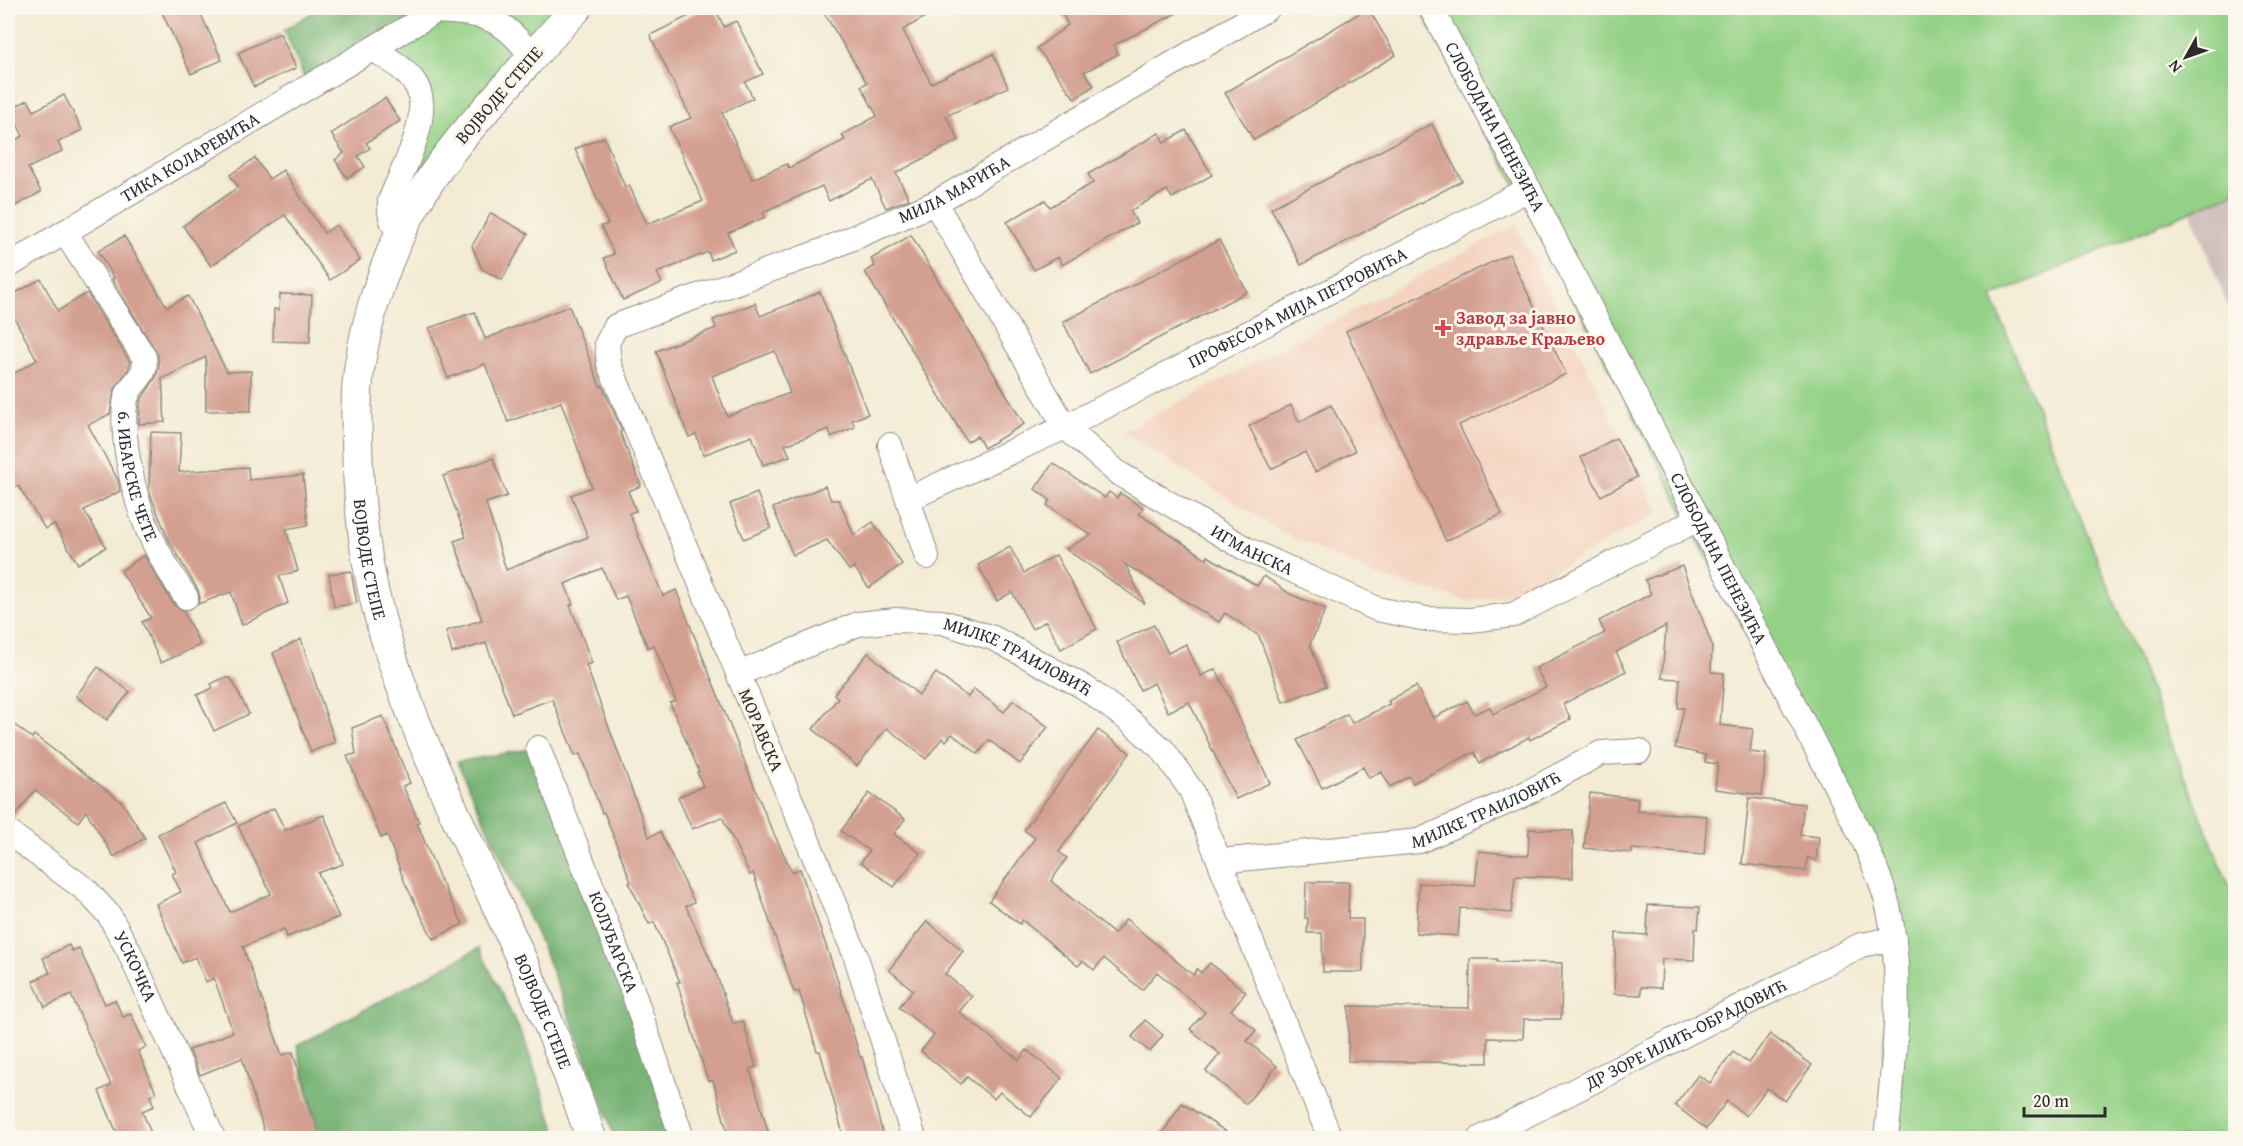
<svg xmlns="http://www.w3.org/2000/svg" width="2243" height="1146" font-family="'Gentium Book Plus',serif">
<style>
.built{fill:#f4d3c0}
.industrial{fill:#d0c0bc}
.green{fill:#94d187;stroke:#607e59;stroke-width:1.5}
.forest{fill:#77b374;stroke:#516f50;stroke-width:1.5}
.building{fill:#d39f90;fill-rule:evenodd}
.lines{fill:none;stroke-linecap:round;stroke-linejoin:round}
.minor-casing{stroke:#8f8b80;stroke-width:26}
.tertiary-casing{stroke:#8f8b80;stroke-width:32}
.minor{stroke:#fff;stroke-width:24}
.tertiary{stroke:#fff;stroke-width:30}
.health-dot{fill:#e0444e;stroke:#fbf7ec;stroke-width:2}
.labels{text-anchor:middle;stroke-width:6;stroke-linejoin:round;paint-order:stroke}
.street-label{font-size:18px;fill:#2b2b2b;stroke:#fbf7ec}
.health-label{font-size:18px;font-weight:bold;fill:#be3a42;stroke:#fbf7ec;text-anchor:start}
</style>
<rect width="100%" height="100%" fill="#fbf7ec"/>
<filter id="ink" filterUnits="userSpaceOnUse"><feTurbulence type="fractalNoise" baseFrequency=".0167" numOctaves="2"/><feDisplacementMap in="SourceGraphic" scale="12" xChannelSelector="R" yChannelSelector="G"/><feConvolveMatrix kernelMatrix="1 2 1 2 8 2 1 2 1" color-interpolation-filters="sRGB"/></filter>
<filter id="wash" filterUnits="userSpaceOnUse"><feTurbulence type="fractalNoise" baseFrequency=".008" numOctaves="4" result="noise"/><feDisplacementMap in="SourceGraphic" scale="24" xChannelSelector="R" yChannelSelector="G"/><feGaussianBlur stdDeviation="1.35" result="paint"/><feColorMatrix in="noise" values="0 0 0 0 0 0 0 0 0 0 0 0 0 0 0 0 0 1.4 0 .05"/><feComposite in="paint" operator="in"/></filter>
<g filter="url(#wash)">
<rect width="100%" height="100%" fill="#f3ebd4"/>
<polygon class="built" points="1516,225 1659,513 1509,595 1467,601 1374,575 1284,533 1123,432"/>
<polygon class="industrial" points="2235,192 2235,324 2190,210"/>
<g class="green">
<polygon points="441,8 577,8 407,219 420,98 373,49"/>
<polygon points="1420,8 2235,8 2235,192 1992,297 2235,901 2235,1138 1879,1138 1888,978 1878,903 1855,845 1521,196"/>
</g>
<g class="forest">
<polygon points="320,8 441,8 308,87 284,30"/>
<polygon points="534,748 682,1138 615,1138 589,1066 544,951 457,762"/>
<polygon points="479,948 524,1039 558,1138 318,1138 297,1046"/>
</g>
<g id="blocks">
<g class="building">
<polygon points="160,8 198,8 222,60 191,74"/>
<polygon points="705,8 715,8 724,27 736,21 763,74 745,82 753,98 722,113 752,179 787,164 789,168 845,140 842,135 877,116 861,86 867,83 821,8 940,8 903,30 931,83 993,54 1008,87 946,116 959,140 896,173 909,199 886,208 872,179 829,201 822,186 763,212 765,217 728,233 735,250 711,260 708,252 657,273 662,283 623,300 604,258 614,254 601,226 608,224 575,149 604,137 625,187 629,185 647,224 703,201 669,127 691,118 650,35"/>
<polygon points="1059,8 1186,8 1114,45 1118,54 1084,72 1094,85 1075,99 1037,48 1068,25"/>
<polygon points="1368,8 1396,55 1254,140 1225,93"/>
<polygon points="280,33 296,68 254,87 238,53"/>
<polygon points="64,95 82,130 58,142 62,151 28,168 41,192 8,210 8,129 14,141 23,136 10,109 28,100 34,111"/>
<polygon points="385,98 400,121 366,143 370,148 358,156 365,167 347,178 335,160 344,153 331,134"/>
<polygon points="1432,124 1462,181 1301,265 1271,208"/>
<polygon points="1186,130 1212,175 1172,198 1167,190 1130,211 1137,223 1062,265 1058,257 1034,270 1007,222 1045,200 1050,207 1093,183 1088,174 1159,133 1164,143"/>
<polygon points="255,158 269,179 283,170 324,233 336,225 360,260 330,280 285,215 211,266 183,226 238,187 230,175"/>
<polygon points="491,213 528,234 502,280 482,269 472,246"/>
<polygon points="911,235 1024,424 984,448 977,436 967,442 865,272 875,266 871,259"/>
<polygon points="124,236 167,307 188,296 227,372 251,371 251,411 206,411 206,357 162,379 165,422 139,424 140,401 156,377 159,367 158,355 112,279 114,278 98,251"/>
<polygon points="1219,240 1247,292 1090,374 1063,322"/>
<polygon points="1509,254 1566,374 1459,425 1502,514 1446,541 1346,331"/>
<polygon points="41,279 58,311 87,293 130,362 129,368 114,391 110,414 88,425 118,480 120,491 84,510 106,547 78,564 54,524 45,529 18,485 8,493 8,377 37,360 8,306 8,297"/>
<path d="M 820,292 L 868,414 L 852,420 L 855,427 L 831,437 L 829,429 L 785,445 L 790,456 L 763,465 L 752,436 L 703,455 L 696,434 L 689,437 L 656,351 L 716,328 L 713,320 L 755,303 L 760,316 ZM 775,351 L 790,393 L 727,416 L 712,376 Z"/>
<polygon points="280,294 312,295 310,342 273,341 274,309 279,310"/>
<polygon points="569,306 600,386 602,385 622,431 620,432 641,486 628,491 636,511 629,513 663,596 676,590 768,821 792,872 800,869 837,978 860,1057 862,1057 884,1138 844,1138 820,1051 817,1051 799,991 794,992 753,873 750,875 722,817 692,829 678,797 703,786 697,772 699,771 670,703 676,701 654,645 648,648 626,596 616,600 602,568 565,584 573,604 570,605 592,663 586,665 649,837 660,832 694,902 686,906 715,970 733,1023 743,1021 756,1067 750,1069 770,1138 729,1138 713,1080 708,1081 677,982 680,982 654,922 649,924 629,883 631,882 604,812 602,813 580,754 575,756 552,699 512,714 486,643 452,653 446,631 482,620 454,541 466,537 443,476 493,458 507,496 486,503 506,570 588,537 571,495 592,487 561,402 508,422 485,364 448,378 429,328 475,312 485,339"/>
<polygon points="1291,405 1299,422 1331,405 1355,451 1315,472 1305,452 1271,469 1249,426"/>
<polygon points="151,432 181,433 179,472 248,467 249,480 303,475 308,525 286,529 298,571 279,576 288,603 242,625 231,592 198,604 200,597 198,590 169,541 150,494 149,487"/>
<polygon points="1616,438 1637,477 1601,496 1581,457"/>
<polygon points="1053,463 1105,498 1109,492 1117,498 1120,493 1143,508 1139,514 1207,559 1208,556 1257,586 1264,576 1290,594 1326,609 1310,644 1326,686 1283,702 1259,636 1225,613 1219,622 1125,564 1145,604 1066,549 1091,535 1047,505 1050,500 1035,489"/>
<polygon points="825,486 831,500 839,500 854,535 873,522 902,564 869,588 854,567 849,570 827,540 793,555 773,508"/>
<polygon points="757,493 771,528 744,539 730,504"/>
<polygon points="1010,547 1024,573 1056,555 1097,629 1061,649 1046,621 1032,629 1012,592 997,601 978,565"/>
<polygon points="144,555 174,605 183,611 200,645 161,663 142,622 151,618 121,571"/>
<polygon points="1682,566 1712,645 1711,672 1724,673 1720,725 1753,729 1750,752 1766,754 1762,795 1715,789 1718,764 1705,762 1706,755 1675,748 1684,708 1678,708 1680,679 1662,678 1666,626 1616,652 1626,671 1563,704 1571,719 1530,740 1529,737 1480,763 1474,752 1413,783 1409,776 1390,787 1382,772 1369,778 1363,767 1322,788 1297,740 1347,714 1352,723 1390,704 1388,701 1416,686 1433,718 1467,701 1474,714 1490,707 1493,714 1546,687 1536,668 1605,633 1599,621 1651,594 1645,580"/>
<polygon points="351,571 357,603 334,607 329,574"/>
<polygon points="1154,625 1168,653 1186,644 1201,676 1216,669 1270,783 1236,799 1189,702 1168,712 1154,683 1140,690 1117,642"/>
<polygon points="301,639 335,742 311,752 273,653"/>
<polygon points="868,653 919,695 936,673 968,697 974,689 1004,712 1013,700 1048,727 1020,764 989,740 978,754 952,734 946,741 942,738 926,759 887,728 857,766 813,729 838,698 834,694"/>
<polygon points="98,667 130,692 107,720 76,696"/>
<polygon points="223,678 231,678 249,714 214,731 197,695 213,688 211,684"/>
<polygon points="383,716 410,783 403,786 419,822 417,823 440,879 463,924 433,939 405,883 387,835 381,838 347,756 356,754 352,728"/>
<polygon points="8,720 32,738 34,735 122,802 145,838 114,857 86,811 78,822 35,790 13,819 8,818"/>
<polygon points="1098,730 1130,753 1059,852 1067,858 1051,881 1114,934 1126,919 1193,975 1197,969 1201,973 1210,963 1246,992 1231,1010 1256,1030 1247,1041 1277,1066 1246,1104 1206,1071 1220,1054 1190,1029 1205,1012 1157,972 1142,990 1104,958 1094,970 1083,961 1078,966 1022,920 1020,924 989,901 1035,838 1024,830"/>
<polygon points="869,793 905,819 894,834 920,853 894,887 861,862 869,851 841,831"/>
<polygon points="1590,793 1638,799 1637,811 1707,816 1704,855 1632,849 1632,853 1584,848"/>
<polygon points="1749,798 1804,804 1800,835 1819,837 1816,861 1807,857 1806,871 1742,864"/>
<polygon points="226,803 237,823 198,843 230,912 271,894 238,826 274,808 285,830 324,815 343,864 318,873 339,917 287,937 284,929 243,947 282,1055 293,1052 311,1114 313,1114 321,1138 266,1138 242,1058 200,1075 189,1050 233,1032 214,978 206,982 195,957 182,963 156,904 181,892 172,874 176,872 158,834"/>
<polygon points="1529,829 1573,831 1573,878 1515,876 1511,913 1460,908 1458,936 1416,933 1419,883 1475,886 1479,851 1528,856"/>
<polygon points="1306,882 1349,882 1348,919 1363,919 1363,972 1323,972 1322,933 1307,933 1308,918 1305,918"/>
<polygon points="1648,905 1700,907 1698,929 1695,929 1694,960 1662,959 1661,988 1641,987 1641,995 1614,994 1616,933 1647,935"/>
<polygon points="927,921 963,951 945,974 972,996 959,1012 1019,1060 1027,1050 1062,1078 1031,1117 1000,1092 994,1099 967,1077 961,1084 921,1051 934,1035 899,1007 913,990 889,970"/>
<polygon points="69,945 72,951 79,948 105,1004 115,1000 123,1017 131,1014 146,1047 138,1051 156,1093 150,1096 154,1106 142,1111 153,1138 119,1138 99,1091 111,1085 71,995 45,1007 33,981 50,973 43,958"/>
<polygon points="1470,959 1497,959 1497,962 1562,963 1561,1019 1524,1019 1523,1039 1488,1038 1488,1063 1348,1061 1349,1006 1469,1008"/>
<polygon points="1145,1020 1163,1035 1150,1052 1132,1037"/>
<polygon points="1770,1034 1812,1065 1785,1101 1767,1088 1746,1116 1727,1101 1706,1129 1675,1105 1698,1075 1710,1083 1733,1052 1748,1063"/>
<polygon points="1182,1103 1236,1138 1159,1138"/>
</g>
</g>
</g>
<g filter="url(#ink)">
<use href="#blocks" fill-opacity="0" stroke="#8f8b80" stroke-width="1.5"/>
<g class="lines">
<g class="minor-casing">
<g id="minor">
<path id="s1" d="M 1431,8 L 1529,189 L 1863,839 C 1871,857 1879,876 1885,895 C 1906,967 1894,1065 1886,1138"/>
<path d="M 436,11 C 484,14 503,16 532,57"/>
<path d="M 373,49 C 389,59 406,69 416,85 C 434,115 401,172 390,201 C 389,215 392,224 400,235"/>
<path id="s2" d="M 935,203 L 1065,427 L 1118,473 L 1246,549 L 1377,609 L 1426,619 L 1470,620 L 1513,615 L 1698,519"/>
<path id="s3" d="M 65,232 L 144,357 C 149,379 127,382 125,404 C 123,423 125,441 128,459 C 138,516 154,550 186,597"/>
<path id="s4" d="M 8,266 L 441,8"/>
<polyline points="890,445 927,557"/>
<path id="s5" d="M 908,499 L 1065,427 L 1529,189"/>
<path id="s6" d="M 738,674 L 858,624 L 896,620 L 942,622 L 993,638 L 1084,687 L 1130,721 L 1163,750 L 1191,790 L 1330,1138"/>
<path id="s7" d="M 538,748 L 633,992 L 682,1138"/>
<path id="s8" d="M 8,832 L 86,890 L 109,915 L 129,951 L 213,1138"/>
<path id="s9" d="M 1220,861 L 1419,841 L 1521,796 L 1601,753 L 1639,751"/>
<path id="s10" d="M 914,1138 L 855,954 L 609,364 L 607,343 L 616,326 L 822,251 L 935,203 L 1268,8"/>
<path id="s11" d="M 1481,1138 L 1861,945 L 1894,939"/>
</g>
</g>
<g class="tertiary-casing">
<g id="tertiary">
<path id="s12" d="M 577,8 C 551,35 527,63 502,91 C 470,127 438,163 415,205 C 387,254 367,314 359,370 C 356,393 356,416 357,439 C 358,499 364,560 380,618 C 404,707 444,790 482,873 C 523,960 561,1047 591,1138"/>
</g>
</g>
<use href="#minor" class="minor"/>
<use href="#tertiary" class="tertiary"/>
</g>
</g>
<path class="health-dot" d="M1440 319h6v6h6v6h-6v6h-6v-6h-6v-6h6z"/>
<g class="labels">
<g class="street-label">
<text transform="translate(499 95) rotate(-49)" y="6">ВОЈВОДЕ СТЕПЕ</text>
<text dy="6" stroke="none"><textPath href="#s1" startOffset="135">СЛОБОДАНА ПЕНЕЗИЋА</textPath></text>
<text dy="6" stroke="none"><textPath href="#s4" startOffset="212">ТИКА КОЛАРЕВИЋА</textPath></text>
<text dy="6" stroke="none"><textPath href="#s10" startOffset="1238">МИЛА МАРИЋА</textPath></text>
<text dy="6" stroke="none"><textPath href="#s5" startOffset="434">ПРОФЕСОРА МИЈА ПЕТРОВИЋА</textPath></text>
<text dy="6" stroke="none"><textPath href="#s3" startOffset="274">6. ИБАРСКЕ ЧЕТЕ</textPath></text>
<text dy="6" stroke="none"><textPath href="#s2" startOffset="484">ИГМАНСКА</textPath></text>
<text dy="6" stroke="none"><textPath href="#s1" startOffset="621">СЛОБОДАНА ПЕНЕЗИЋА</textPath></text>
<text dy="6" stroke="none"><textPath href="#s12" startOffset="621">ВОЈВОДЕ СТЕПЕ</textPath></text>
<text dy="6" stroke="none"><textPath href="#s6" startOffset="298">МИЛКЕ ТРАИЛОВИЋ</textPath></text>
<text transform="translate(761 730) rotate(67)" y="6">МОРАВСКА</text>
<text dy="6" stroke="none"><textPath href="#s9" startOffset="274">МИЛКЕ ТРАИЛОВИЋ</textPath></text>
<text dy="6" stroke="none"><textPath href="#s7" startOffset="208">КОЛУБАРСКА</textPath></text>
<text dy="6" stroke="none"><textPath href="#s8" startOffset="189">УСКОЧКА</textPath></text>
<text dy="6" stroke="none"><textPath href="#s12" startOffset="1107">ВОЈВОДЕ СТЕПЕ</textPath></text>
<text dy="6" stroke="none"><textPath href="#s11" startOffset="230">ДР ЗОРЕ ИЛИЋ-ОБРАДОВИЋ</textPath></text>
</g>
<g class="health-label">
<text x="1456" y="324">Завод за јавно<tspan x="1456" dy="21">здравље Краљево</tspan></text>
</g>
</g>
<rect width="2243" height="1146" fill="none" stroke="#fbf7ec" stroke-width="30"/>
<g transform="translate(2186 57) rotate(230)" stroke="#fbf7ec" stroke-width="4.5" paint-order="stroke">
<path d="M0-4.5L10 22L0 15L-10 22Z" fill="#2b2b2b"/>
<text y="-9" font-size="16" font-weight="bold" text-anchor="middle" fill="#2b2b2b">N</text>
</g>
<path d="M2024 1107v9h81v-9" fill="none" stroke="#2b2b2b" stroke-width="3"/>
<text x="2033" y="1107" font-size="18" fill="#2b2b2b" stroke="#fbf7ec" stroke-width="4.5" paint-order="stroke">20 m</text>
</svg>
